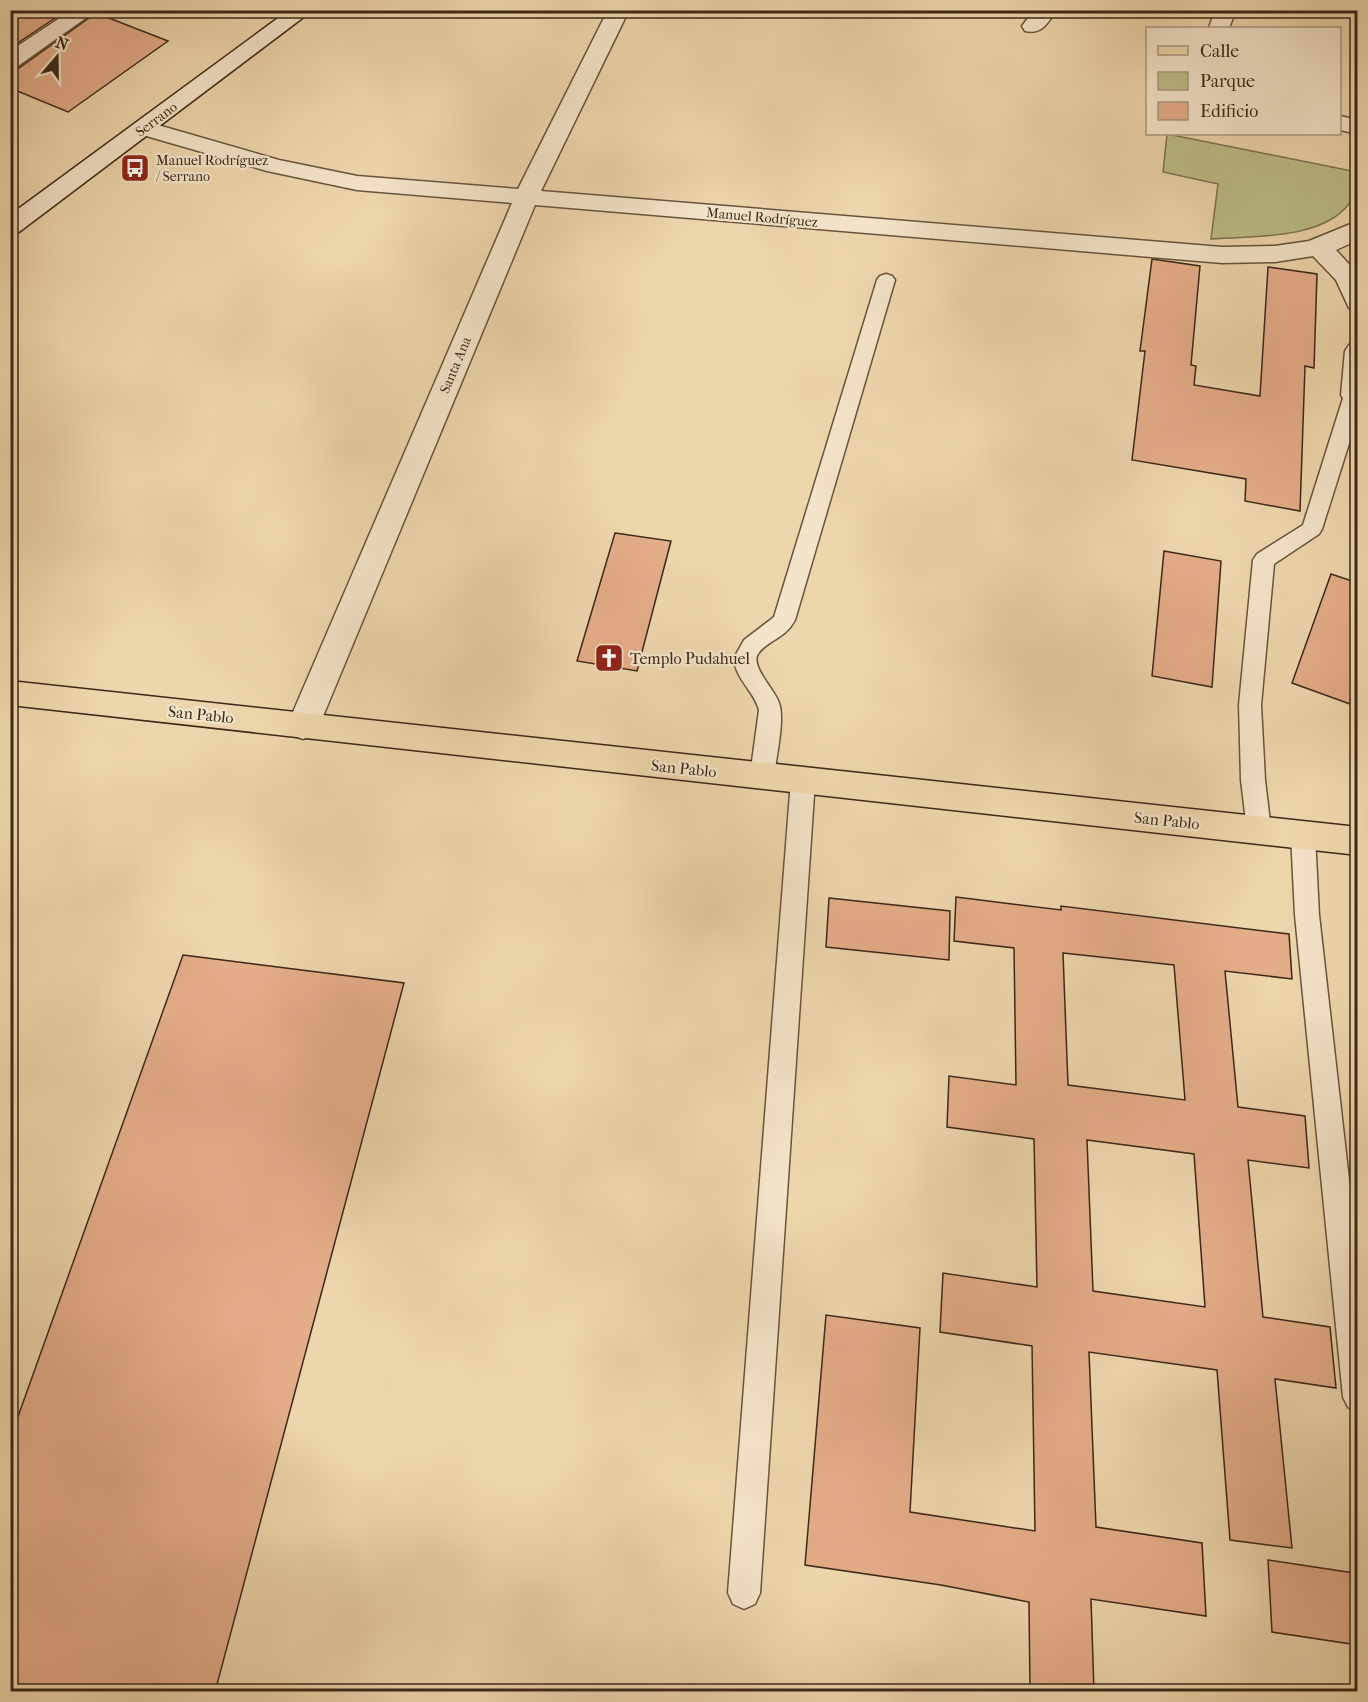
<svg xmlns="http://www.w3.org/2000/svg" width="1368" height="1702" font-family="'IM FELL French Canon',serif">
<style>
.green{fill:#bcbd87;stroke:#7c7250;stroke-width:1.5}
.building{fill:#e4ad89;stroke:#3b2818;stroke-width:1.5;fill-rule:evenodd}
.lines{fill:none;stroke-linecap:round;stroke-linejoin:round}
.service-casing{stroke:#68543d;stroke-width:3}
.minor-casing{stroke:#68543d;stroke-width:3}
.secondary-casing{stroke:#3b2818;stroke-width:3}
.primary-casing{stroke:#3b2818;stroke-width:3}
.service{fill:#f4e4c9;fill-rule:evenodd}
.minor{fill:#f4e4c9;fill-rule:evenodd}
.secondary{fill:#f4e4c9;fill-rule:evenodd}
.primary{fill:#eed6ac;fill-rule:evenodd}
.labels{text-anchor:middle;stroke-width:4.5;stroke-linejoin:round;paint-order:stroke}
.far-street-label{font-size:14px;fill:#3b2818;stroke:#f4e4c9}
.far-poi-label{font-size:14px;fill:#3b2818;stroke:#f4e4c9;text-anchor:start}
.poi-label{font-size:16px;fill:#3b2818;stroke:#f4e4c9;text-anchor:start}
.street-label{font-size:16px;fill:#3b2818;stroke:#f4e4c9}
</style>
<rect width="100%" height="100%" fill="#eed6ac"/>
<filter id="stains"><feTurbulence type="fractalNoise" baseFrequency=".00333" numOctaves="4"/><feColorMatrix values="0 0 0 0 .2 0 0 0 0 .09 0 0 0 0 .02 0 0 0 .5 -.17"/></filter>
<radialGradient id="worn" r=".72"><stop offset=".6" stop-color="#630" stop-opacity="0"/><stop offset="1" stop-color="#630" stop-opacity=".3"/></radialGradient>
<path class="green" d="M 1167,134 L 1357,172 C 1355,181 1354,196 1349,204 C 1321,240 1252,236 1211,239 L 1218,184 L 1163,172 Z"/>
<g class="building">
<polygon points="10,10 67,10 10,48"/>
<polygon points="96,13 168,41 68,112 10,88 10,69 19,68"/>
<polygon points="1152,259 1200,266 1191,365 1196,366 1194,385 1260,396 1268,267 1317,274 1314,368 1305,366 1300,511 1245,501 1246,479 1132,460 1145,351 1140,351"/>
<polygon points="615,533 671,541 637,671 577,661"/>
<polygon points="1164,551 1221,561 1212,687 1152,676"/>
<polygon points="1331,574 1358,583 1358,680 1350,704 1292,683"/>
<path d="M 956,897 L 1061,910 L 1061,906 L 1289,934 L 1292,979 L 1225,971 L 1238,1107 L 1305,1116 L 1309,1168 L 1248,1160 L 1263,1317 L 1330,1327 L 1336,1388 L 1275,1379 L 1292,1548 L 1230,1540 L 1217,1370 L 1089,1352 L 1096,1527 L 1202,1543 L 1206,1616 L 1091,1599 L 1094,1692 L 1030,1692 L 1029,1602 L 941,1585 L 805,1565 L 826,1315 L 920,1328 L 910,1512 L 1035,1531 L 1032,1346 L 940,1332 L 943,1273 L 1037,1287 L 1034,1139 L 947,1127 L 949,1076 L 1016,1085 L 1014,948 L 954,941 ZM 1063,953 L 1174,965 L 1185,1100 L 1068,1085 ZM 1087,1140 L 1194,1154 L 1205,1307 L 1093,1291 Z"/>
<polygon points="829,898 950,911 949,960 826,947"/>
<polygon points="183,955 404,983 215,1692 10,1692 10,1439"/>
<polygon points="1268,1560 1354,1573 1358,1645 1272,1632"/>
</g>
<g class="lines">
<g class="service-casing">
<g id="service">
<path d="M 886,274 L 892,276 L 895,280 L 795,620 C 785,639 766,641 758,654 C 750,666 775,690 779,703 C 785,719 776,758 774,776 L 770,783 L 762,786 L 754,783 L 750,776 L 759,710 C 754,691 735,679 734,658 L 744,640 L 774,617 L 877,280 L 880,276 Z"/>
<polygon points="1354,388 1358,389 1358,415 1322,529 1319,534 1274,564 1261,705 1265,780 1271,830 1267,837 1259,840 1251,837 1247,830 1241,780 1239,705 1253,560 1257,554 1303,525 1344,395 1347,390"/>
<polygon points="803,770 811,773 815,780 760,1593 755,1604 744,1609 733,1604 728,1593 791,780 795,773"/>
<polygon points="1303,825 1311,828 1315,835 1319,915 1358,1259 1358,1412 1348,1407 1343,1397 1295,915 1291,835 1295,828"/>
</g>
</g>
<g class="minor-casing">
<g id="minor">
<polygon points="72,10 97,10 18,66 10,67 10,51"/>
<polygon points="608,10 629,10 541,191 1222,247 1275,246 1309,241 1358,221 1358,240 1336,250 1358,274 1358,310 1349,308 1336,280 1313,256 1275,262 1222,263 535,205 319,726 314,735 303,739 292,735 287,726 512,203 357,190 267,171 136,133 133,128 136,123 144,121 279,160 357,176 518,189"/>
<path d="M 1034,10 L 1056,10 C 1048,23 1042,35 1025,31 L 1022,26 Z"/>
<polygon points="1215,10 1236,10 1229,28 1209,28"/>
<polygon points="1340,116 1358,120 1358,134 1340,130"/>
<polygon points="1358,342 1358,403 1345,401 1341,395 1345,351 1349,345"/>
</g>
</g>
<g class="secondary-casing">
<polygon id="secondary" points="289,10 313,10 19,232 10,234 10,215"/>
</g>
<g class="primary-casing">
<polygon id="primary" points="10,681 1358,827 1358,855 10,705"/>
</g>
<use href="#service" class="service"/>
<use href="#minor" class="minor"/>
<use href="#secondary" class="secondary"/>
<use href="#primary" class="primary"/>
</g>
<defs>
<g id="bus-square" transform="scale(1.5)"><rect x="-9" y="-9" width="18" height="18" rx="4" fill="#8f2418" stroke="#f4e4c9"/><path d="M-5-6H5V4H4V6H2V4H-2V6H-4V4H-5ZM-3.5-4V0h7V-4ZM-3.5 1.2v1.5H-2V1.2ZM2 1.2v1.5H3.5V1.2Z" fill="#fff"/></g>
<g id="church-square" transform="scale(1.5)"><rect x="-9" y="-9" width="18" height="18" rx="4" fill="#8f2418" stroke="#f4e4c9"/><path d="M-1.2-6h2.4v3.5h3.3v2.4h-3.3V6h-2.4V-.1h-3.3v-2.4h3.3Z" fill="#fff"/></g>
</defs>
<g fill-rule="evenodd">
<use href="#bus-square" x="135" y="168"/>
<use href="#church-square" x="609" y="658"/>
</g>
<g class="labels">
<g class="far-street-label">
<text transform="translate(156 119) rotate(-37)" y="5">Serrano</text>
<text transform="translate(762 217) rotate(5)" y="5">Manuel Rodríguez</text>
<text transform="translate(455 365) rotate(-67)" y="5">Santa Ana</text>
</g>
<g class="far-poi-label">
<text x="156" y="165">Manuel Rodríguez<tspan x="156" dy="16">/ Serrano</tspan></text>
</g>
<g class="poi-label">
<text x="630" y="664">Templo Pudahuel</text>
</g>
<g class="street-label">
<text transform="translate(201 714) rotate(6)" y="6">San Pablo</text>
<text transform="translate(684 768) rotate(6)" y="6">San Pablo</text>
<text transform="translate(1167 820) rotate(6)" y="6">San Pablo</text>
</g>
</g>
<rect width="1368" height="1702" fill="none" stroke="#eed6ac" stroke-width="36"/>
<rect x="12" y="12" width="1344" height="1678" fill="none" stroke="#3b2818" stroke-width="3"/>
<rect x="18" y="18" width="1332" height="1666" fill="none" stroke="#3b2818" stroke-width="1.5"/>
<rect x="1146" y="27" width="195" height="108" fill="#f4e4c9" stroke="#aa9982" stroke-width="1.5"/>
<rect x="1158" y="46" width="30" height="9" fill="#eed6ac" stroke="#aa9982" stroke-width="1.5"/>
<text x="1200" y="57" font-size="18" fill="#3b2818">Calle</text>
<rect x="1158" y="72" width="30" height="18" fill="#bcbd87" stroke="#aa9982" stroke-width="1.5"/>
<text x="1200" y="87" font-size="18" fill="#3b2818">Parque</text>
<rect x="1158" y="102" width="30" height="18" fill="#e4ad89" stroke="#aa9982" stroke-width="1.5"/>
<text x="1200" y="117" font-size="18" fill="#3b2818">Edificio</text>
<g transform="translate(57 57) rotate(20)" stroke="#f4e4c9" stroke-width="4.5" paint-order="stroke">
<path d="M0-4.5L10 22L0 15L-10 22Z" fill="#3b2818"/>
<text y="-9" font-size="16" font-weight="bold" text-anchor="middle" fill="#3b2818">N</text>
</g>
<rect width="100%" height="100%" filter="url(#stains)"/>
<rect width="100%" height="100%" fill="url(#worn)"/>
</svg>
